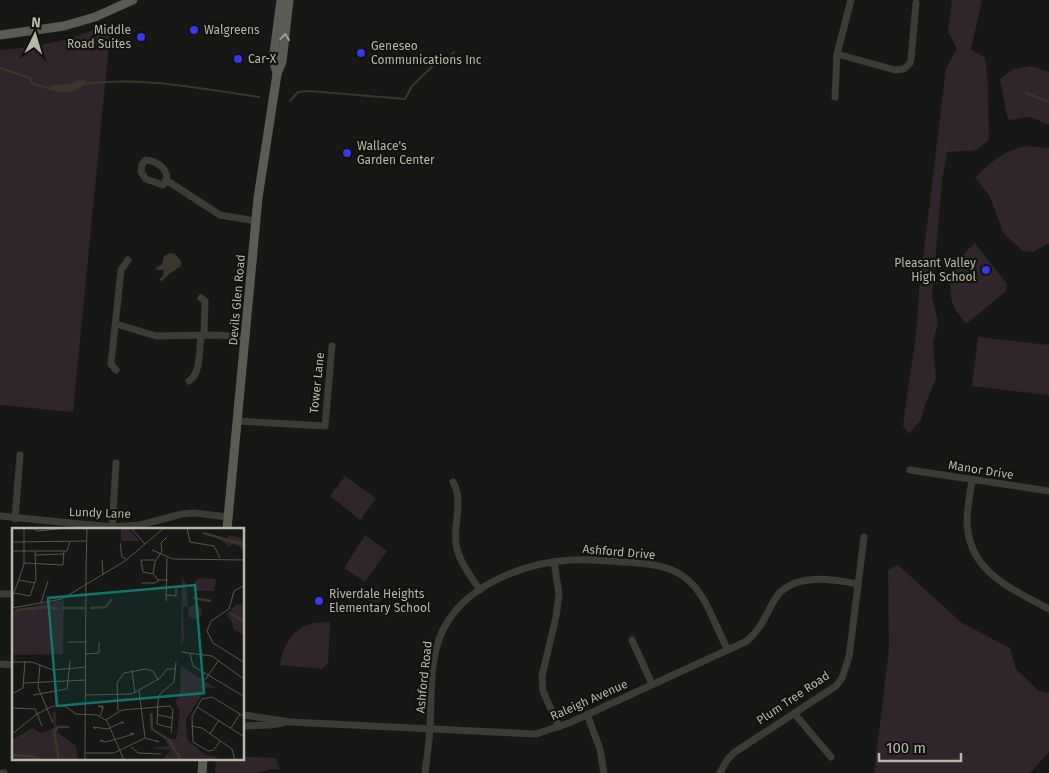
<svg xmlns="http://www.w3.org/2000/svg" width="1049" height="773" font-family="'Fira Sans',sans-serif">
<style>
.green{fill:#2f252b}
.water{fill:#3b372c}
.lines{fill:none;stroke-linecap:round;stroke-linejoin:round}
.stream{stroke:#3b372c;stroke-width:2}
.minor{stroke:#3b3c36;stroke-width:7}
.major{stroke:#5a5b52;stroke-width:9}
.oneway{stroke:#a0a092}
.poi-dot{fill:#3639ee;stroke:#121210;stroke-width:2}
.labels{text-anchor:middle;stroke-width:4.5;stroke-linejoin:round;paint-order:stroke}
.poi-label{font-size:12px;fill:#b7b7a7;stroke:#121210;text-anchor:start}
.street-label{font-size:12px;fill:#b7b7a7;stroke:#121210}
.inset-river{fill:none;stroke:#3b372c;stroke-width:2.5}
.inset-road{fill:none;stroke:#57574f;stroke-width:1}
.view{fill:#0f766e;fill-opacity:0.15;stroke:#0f766e;stroke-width:2.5}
.inset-edge{fill:none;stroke:#b7b7a7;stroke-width:2.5}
</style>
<rect width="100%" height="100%" fill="#171715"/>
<g class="green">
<path d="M 952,0 L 982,0 L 971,49 L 985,58 L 988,84 L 989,140 L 976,150 L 947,152 L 942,181 L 932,296 L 938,323 L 933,342 L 936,379 L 926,402 L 921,420 L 909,434 L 903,426 C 908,381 918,337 919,292 L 946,68 L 957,49 L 948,32 Z"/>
<polygon points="111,24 73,412 0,405 0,50 31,47 69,39"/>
<polygon points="1032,66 1049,72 1049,125 1030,117 1008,120 1000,79 1013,69"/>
<path d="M 1025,146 L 1049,148 L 1049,243 L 1033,252 L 1023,251 L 1004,234 L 989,195 L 975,178 C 992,161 1001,152 1025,146 Z"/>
<path d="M 975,243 L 1007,284 L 1006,291 L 966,324 C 963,319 959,315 956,311 C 942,286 955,259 975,243 Z"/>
<polygon points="978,337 1049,345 1049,395 972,386"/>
<polygon points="345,476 376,498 360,520 330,496"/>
<polygon points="365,535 387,551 365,582 344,568"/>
<polygon points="898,565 962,623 1010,648 1016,669 1039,691 1049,693 1049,752 1030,773 874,773 889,649 888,570"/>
<polygon points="374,590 383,597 376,606 366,599 368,594"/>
<path d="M 330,622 L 328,663 L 322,669 L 280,665 C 282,648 292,629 310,624 C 316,622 324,623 330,622 Z"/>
<polygon points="244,757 276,758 280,769 271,769 257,773 215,773 216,759 244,759"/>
</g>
<g class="water">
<path d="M 78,80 L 86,81 L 86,84 C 73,92 64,96 50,89 L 50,86 L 72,83 Z"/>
<polygon points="170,253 175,254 181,261 181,266 169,274 162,281 159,280 163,276 164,270 156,270 156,268 162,264 164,256"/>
</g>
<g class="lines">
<g class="stream">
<polyline points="0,68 30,78 33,84 51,89"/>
<path d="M 85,84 C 142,76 202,89 259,97"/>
<polyline points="1026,93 1049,102"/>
<polyline points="290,101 298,92 309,91 405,99 412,86 439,60 448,59 454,52"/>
</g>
<g class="minor">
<polyline points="837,54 895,70 904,69 910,63 911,59 916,3"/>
<polyline points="835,97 837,54 851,0"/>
<path d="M 146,160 C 158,161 174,173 163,185 L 146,179 L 141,172 L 142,164 Z"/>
<polyline points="166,180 220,215 256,221"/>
<polyline points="201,298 205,301 204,336"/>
<polyline points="116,324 156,336 216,335 246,337"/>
<polyline points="116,370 111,364 121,270 128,260"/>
<path d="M 189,381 C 201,374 199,349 201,336"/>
<polyline points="238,421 325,426 332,346"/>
<polyline points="910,470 1049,491"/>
<path d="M 972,480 C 970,494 967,508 967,522 C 969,573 1011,588 1049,609"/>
<path d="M 453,482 C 465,503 451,527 457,549 C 461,564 471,577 480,590"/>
<polyline points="0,516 112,527 140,525 182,514 194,513 228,517"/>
<polyline points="15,519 20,455"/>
<polyline points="112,529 116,463"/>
<polyline points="554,562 559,594 556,617 542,676 543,691 559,727"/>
<polyline points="0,594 14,594"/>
<polyline points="632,640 652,684"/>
<polyline points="0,664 14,665"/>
<polyline points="794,713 831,757"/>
<polyline points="587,714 600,749 604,773"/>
<path d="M 244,715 L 290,722 L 536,734 L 569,723 L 747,641 C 761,629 766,614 775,599 C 792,572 832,579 858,584"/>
<polyline points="244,726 270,725 283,723"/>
<polyline points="0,773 4,773"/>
<path d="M 425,773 C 427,758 429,743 430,728 C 432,693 428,651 448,621 C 473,582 528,562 572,560 C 589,559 605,561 622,562 C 642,563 666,564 683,576 C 707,593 714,625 728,650"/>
<polyline points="720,773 727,760 735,752 836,686 842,678 849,657 864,537"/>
</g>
<g class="major">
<polyline points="0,35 64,26 95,17 133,0"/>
<polyline points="277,73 273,60 281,0"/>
<polyline points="227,529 258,198 277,74 282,62 289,0"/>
<polyline points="202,773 203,759"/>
</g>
</g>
<defs><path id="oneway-chevron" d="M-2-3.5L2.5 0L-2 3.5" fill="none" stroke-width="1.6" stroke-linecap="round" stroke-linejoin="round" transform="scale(1.25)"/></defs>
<use class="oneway" href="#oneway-chevron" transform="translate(285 37) rotate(-82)"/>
<g class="poi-dot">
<circle cx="194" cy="30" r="5"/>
<circle cx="141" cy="37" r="5"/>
<circle cx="361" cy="53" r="5"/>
<circle cx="238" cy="59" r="5"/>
<circle cx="347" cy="153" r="5"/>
<circle cx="986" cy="270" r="5"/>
<circle cx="319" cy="601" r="5"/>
</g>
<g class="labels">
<g class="poi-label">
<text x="131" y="34" text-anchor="end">Middle<tspan x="131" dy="14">Road Suites</tspan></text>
<text x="204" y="34">Walgreens</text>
<text x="371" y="50">Geneseo<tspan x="371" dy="14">Communications Inc</tspan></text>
<text x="248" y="63">Car-X</text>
<text x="357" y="150">Wallace's<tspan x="357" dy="14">Garden Center</tspan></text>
<text x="976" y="267" text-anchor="end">Pleasant Valley<tspan x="976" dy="14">High School</tspan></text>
<text x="329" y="598">Riverdale Heights<tspan x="329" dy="14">Elementary School</tspan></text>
</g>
<g class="street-label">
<text transform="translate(237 300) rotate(-85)" y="4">Devils Glen Road</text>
<text transform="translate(317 383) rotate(-84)" y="4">Tower Lane</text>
<text transform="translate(981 470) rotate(9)" y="4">Manor Drive</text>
<text transform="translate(100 513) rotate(2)" y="4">Lundy Lane</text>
<text transform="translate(619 552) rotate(5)" y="4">Ashford Drive</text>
<text transform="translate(424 677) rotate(-84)" y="4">Ashford Road</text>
<text transform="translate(793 698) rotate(-34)" y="4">Plum Tree Road</text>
<text transform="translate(589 700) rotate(-24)" y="4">Raleigh Avenue</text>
</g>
</g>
<g transform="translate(12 528)">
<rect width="232" height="232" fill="#171715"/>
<path d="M 109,0 L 116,0 L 128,13 L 109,13 ZM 217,7 L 232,11 L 232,24 L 227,18 L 220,16 L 218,19 L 204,9 L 215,11 ZM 170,49 L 174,55 L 176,77 L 171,80 L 172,111 L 169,119 ZM 187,50 L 204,51 L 202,63 L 184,63 L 182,54 ZM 52,72 L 51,126 L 0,127 L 0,82 ZM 225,76 L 232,77 L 232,107 L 221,101 L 220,94 L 214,86 ZM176 84a7 7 0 1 1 14 0a7 7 0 1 1-14 0ZM 169,138 L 205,161 L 195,159 L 174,191 L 175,211 L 193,227 L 207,229 L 201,232 L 150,232 L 159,222 L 138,220 L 156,218 L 153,211 L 139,201 L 141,183 L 141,202 L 154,211 L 164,211 L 168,183 L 163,173 L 168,168 ZM 44,183 L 45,204 L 64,218 L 66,232 L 1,231 L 0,212 L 20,200 L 29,205 L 38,202 L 42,199 L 40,185 Z" fill="#2f252b"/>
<path class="inset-river" d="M 191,5 L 233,17M 181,70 L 199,73M 49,80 L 73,80M 78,80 L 94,79 L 100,71M 4,82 L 36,79 L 45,81M 218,85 L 233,94M 139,185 L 140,201 L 157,212 L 169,232M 0,227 L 18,228 L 29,232M 47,232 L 42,204 L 46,199 L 57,199"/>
<path class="inset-road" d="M 20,0 L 26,3 L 54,0M 119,0 L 133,16M 175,0 L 178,14 L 202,18 L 208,30M 193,0 L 210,0M 155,9 L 149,15 L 150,23 L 143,34 L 141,45 L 146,52 L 156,52M 0,14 L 75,13M 108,15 L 110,29 L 114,31M 140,22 L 161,31 L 233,32M 0,23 L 55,23 L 58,13M 23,27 L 52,26M 90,32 L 91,47M 12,35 L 51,37 L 52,23M 74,44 L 75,0M 141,46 L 131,44 L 129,32 L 143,32M 7,52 L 23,55M 129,55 L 143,55 L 147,52M 233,57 L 222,63 L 217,81 L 199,93 L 195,103 L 201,115 L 233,135M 2,65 L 18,68 L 24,51 L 23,23M 154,67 L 164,68 L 164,59M 154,73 L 155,30M 29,75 L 36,53M 1,79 L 1,68 L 12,36 L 12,0M 0,80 L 50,71 L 113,33 L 152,0M 56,114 L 75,114M 169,124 L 200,128 L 233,152M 178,125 L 181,138 L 233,169M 74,126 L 87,125 L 87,114M 0,134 L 20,134 L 41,142 L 74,139M 28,137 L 26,159 L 41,195M 120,142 L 123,165M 193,152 L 207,132M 12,155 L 73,152M 127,163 L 133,210M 0,166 L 11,160 L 13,133M 21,167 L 55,161 L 58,133M 74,167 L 120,166 L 148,150 L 155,141 L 163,141M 185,179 L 231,208M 0,180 L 23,181 L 30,198M 106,183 L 105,155 L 112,145 L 134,141 L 141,143 L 146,152M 146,187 L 161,190M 88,188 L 91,180 L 91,178 L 86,178 L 91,180M 94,192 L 110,182 L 158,178 L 161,182 L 159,205M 179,198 L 190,200 L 220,221 L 223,232M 160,200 L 145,196 L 146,173 L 148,166 L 162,154 L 164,134M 219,200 L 228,186M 84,201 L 81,199 L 96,201 L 110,194 L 112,195 L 109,195M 0,206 L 25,186 L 41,178 L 53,178 L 64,186 L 85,187 L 95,193 L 112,232M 198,206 L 207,192M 133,210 L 147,214 L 144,212M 208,213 L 202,222 L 196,223 L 181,214 L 180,188 L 190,171 L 200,169 L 233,189M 91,214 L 88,212 L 94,214 L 122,206 L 118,205M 119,219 L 126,225 L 149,226M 73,225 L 102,225 L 133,210M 73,232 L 74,43"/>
<path class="view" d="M 183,57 L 192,165 L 45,178 L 36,70 Z"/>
<rect width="232" height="232" class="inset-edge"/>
</g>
<g transform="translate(35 35) rotate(5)" stroke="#121210" stroke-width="4" paint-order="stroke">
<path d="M0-4L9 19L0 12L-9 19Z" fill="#b7b7a7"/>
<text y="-8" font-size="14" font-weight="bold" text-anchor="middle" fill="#b7b7a7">N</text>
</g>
<path d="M879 753v8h82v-8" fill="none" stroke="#b7b7a7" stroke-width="2.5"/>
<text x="886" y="753" font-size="15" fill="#b7b7a7" stroke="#121210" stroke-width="4" paint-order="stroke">100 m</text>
</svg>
